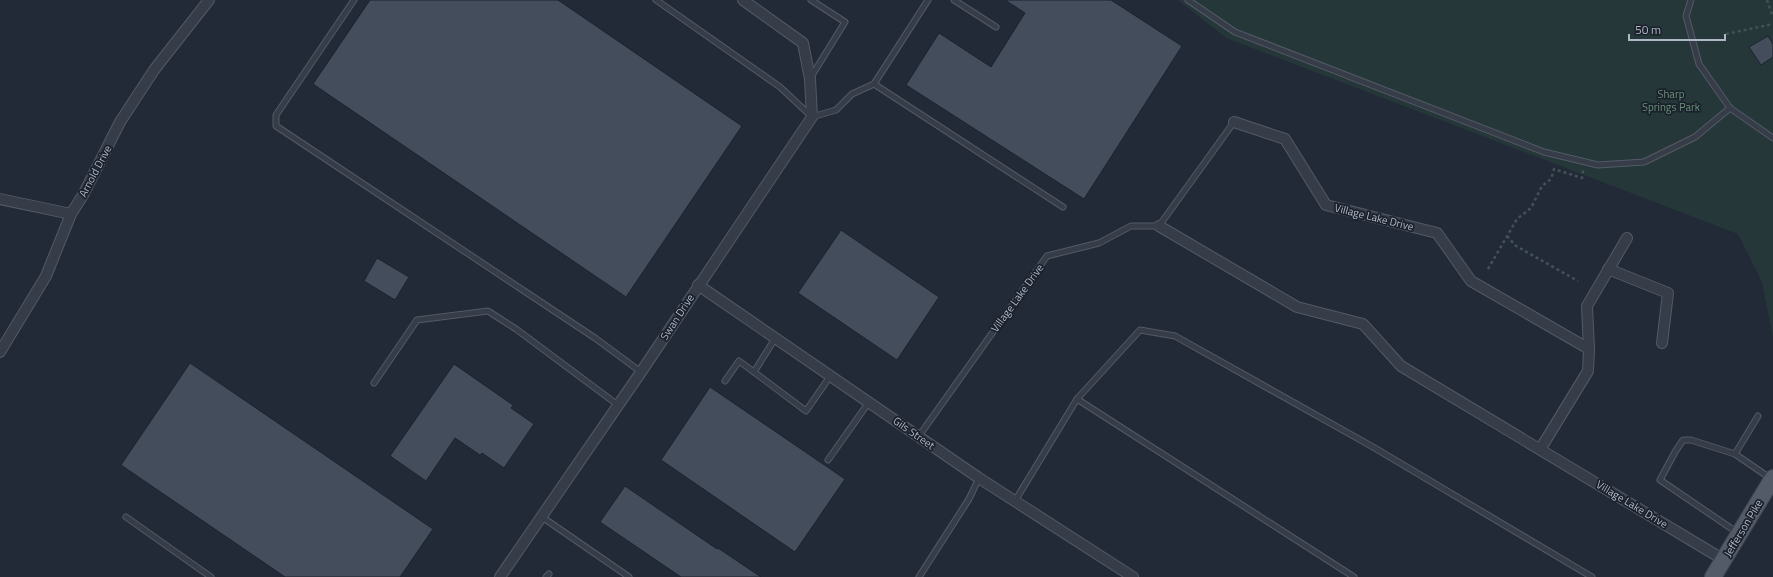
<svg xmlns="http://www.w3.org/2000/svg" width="1773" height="577" font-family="'Titillium Web',sans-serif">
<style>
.green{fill:#253739}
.building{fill:#434d5c;stroke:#1d232e}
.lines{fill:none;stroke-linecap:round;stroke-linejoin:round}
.lane-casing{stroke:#535a66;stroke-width:7}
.street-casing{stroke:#535a66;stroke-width:12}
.primary-casing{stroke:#3f4551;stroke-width:18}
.path{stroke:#425256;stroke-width:2.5;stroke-dasharray:3 3;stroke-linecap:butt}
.lane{stroke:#363c48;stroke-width:5}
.street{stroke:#363c48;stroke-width:10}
.primary{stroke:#545b68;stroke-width:16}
.labels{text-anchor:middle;stroke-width:3.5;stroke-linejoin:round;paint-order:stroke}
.park-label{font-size:11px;fill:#699375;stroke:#1b212c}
.street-label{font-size:11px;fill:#b0b7c4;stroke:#1b212c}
</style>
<rect width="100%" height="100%" fill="#222a37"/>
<polygon class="green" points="1178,0 1773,0 1773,337 1762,282 1738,234 1226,38"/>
<g class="building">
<polygon points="370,0 558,0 742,126 626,297 313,84"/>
<polygon points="1005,0 1111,0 1182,46 1084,199 906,85 939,33 991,67 1025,13"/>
<polygon points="1768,36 1773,44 1773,57 1761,65 1749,47"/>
<polygon points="841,230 939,297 897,360 798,293"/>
<polygon points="377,258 409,277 395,300 364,281"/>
<polygon points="190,363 433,529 400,577 285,577 121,465"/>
<polygon points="454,364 513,405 511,408 534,424 504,468 482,453 480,455 455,438 426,481 390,456"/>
<polygon points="710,387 845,479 795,552 661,460"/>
<polygon points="625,486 717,549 718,548 761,577 681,577 600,522"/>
</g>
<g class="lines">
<g class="lane-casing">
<g id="lane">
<polyline points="354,0 276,115 276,126 595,338 641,372"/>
<polyline points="656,0 780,87 812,117 836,110 852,94 874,84 928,0"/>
<polyline points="954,0 996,27"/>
<polyline points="1188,0 1235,32 1544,152 1598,165 1644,162 1695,137 1730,108"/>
<polyline points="1691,0 1686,16 1699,64 1730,108 1773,138"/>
<polyline points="811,77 845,22 811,0"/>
<polyline points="874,84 1063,207"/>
<polyline points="776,337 754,372 806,411 831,375"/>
<polyline points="725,381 739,361 754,372"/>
<polyline points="374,383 417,320 488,311 516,329 618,405"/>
<polyline points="1077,399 1354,577"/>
<polyline points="1758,416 1735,454 1770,478"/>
<polyline points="919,436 1047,256 1099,243 1131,226 1159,226 1234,122"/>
<polyline points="1735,454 1691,440 1683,440 1675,452 1660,480 1738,533"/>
<polyline points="828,460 869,402"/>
<polyline points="1015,501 1077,399 1140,330 1175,336 1373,447 1592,577"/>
<polyline points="126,517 211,577"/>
<polyline points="542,517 629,577"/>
<polyline points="546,577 549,574"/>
<polyline points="919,577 969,499 979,478"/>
</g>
</g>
<g class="street-casing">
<g id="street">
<polyline points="1234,122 1285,139 1326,205 1437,233 1471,281 1589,349 1587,306 1627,238"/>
<polyline points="0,199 71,214"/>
<polyline points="1159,226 1297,307 1363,324 1401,366 1724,560"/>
<polyline points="1608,269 1668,293 1662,343"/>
<polyline points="698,285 979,478 1133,577"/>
<polyline points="0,352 46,276 71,214 83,195 120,122 154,70 209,0"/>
<polyline points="1541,448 1588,371 1589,349"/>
<polyline points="500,577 641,372 812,117 810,79 803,43 743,0"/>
</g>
</g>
<g class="primary-casing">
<polyline id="primary" points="1713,577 1773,478"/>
</g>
<g class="path">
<polyline points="1767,0 1773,17"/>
<polyline points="1726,34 1773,24"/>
<polyline points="1507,236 1516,246 1578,281"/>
<polyline points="1488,269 1517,219 1531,208 1542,186 1551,179 1554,169 1582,178 1583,170"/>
</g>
<use href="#lane" class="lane"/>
<use href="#street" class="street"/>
<use href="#primary" class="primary"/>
</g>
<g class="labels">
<g class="park-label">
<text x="1671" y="98">Sharp<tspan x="1671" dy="13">Springs Park</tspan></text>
</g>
<g class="street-label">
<text transform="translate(95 171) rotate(-62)" y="4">Arnold Drive</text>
<text transform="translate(1374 217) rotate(14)" y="4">Village Lake Drive</text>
<text transform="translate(1017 298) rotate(-54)" y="4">Village Lake Drive</text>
<text transform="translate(677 317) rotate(-57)" y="4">Swan Drive</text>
<text transform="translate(914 433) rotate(35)" y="4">Gils Street</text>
<text transform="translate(1632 504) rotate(31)" y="4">Village Lake Drive</text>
<text transform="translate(1743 528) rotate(-59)" y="4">Jefferson Pike</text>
</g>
</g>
<path d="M1629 34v6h96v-6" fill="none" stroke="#b0b7c4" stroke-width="2"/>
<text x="1635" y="34" font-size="12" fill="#b0b7c4" stroke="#1b212c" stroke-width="3" paint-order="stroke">50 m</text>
</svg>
